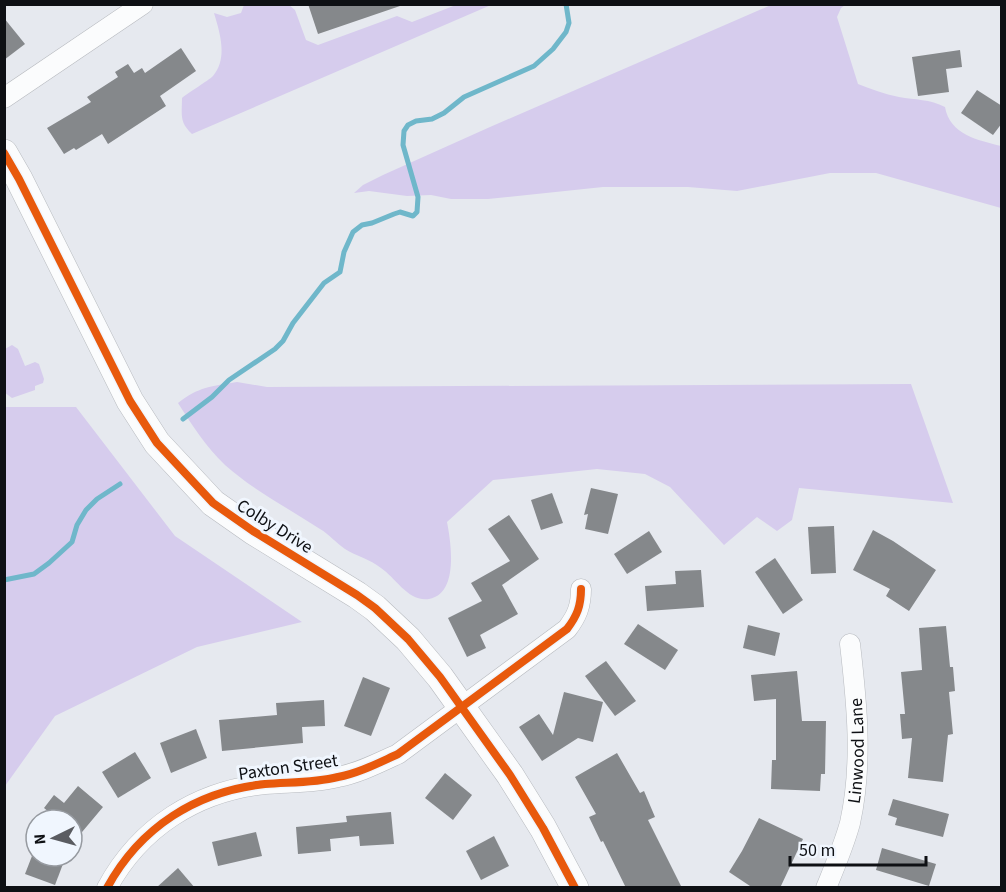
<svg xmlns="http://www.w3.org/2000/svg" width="1006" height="892" font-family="'Source Sans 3',sans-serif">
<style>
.green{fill:#d6cced}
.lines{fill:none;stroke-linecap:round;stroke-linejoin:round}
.stream{stroke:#6fb7ca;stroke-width:5}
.building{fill:#85888b}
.street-casing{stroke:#b7babf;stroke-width:21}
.secondary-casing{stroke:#b7babf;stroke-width:28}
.street{stroke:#fbfcfd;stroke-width:20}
.secondary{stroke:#fbfcfd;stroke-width:27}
.cycleway-casing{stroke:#f0f6fe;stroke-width:11}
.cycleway{stroke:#e8590c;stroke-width:8}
.labels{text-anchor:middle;stroke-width:6;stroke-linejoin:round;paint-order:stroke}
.street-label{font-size:18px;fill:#0e1014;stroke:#f0f6fe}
</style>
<rect width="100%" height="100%" fill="#e6e9ef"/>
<g class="green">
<path d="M 244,5 L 289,5 L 295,10 L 306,40 L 318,45 L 397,16 L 412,22 L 456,5 L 491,5 L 192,134 C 179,122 182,115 182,98 C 189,92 208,81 213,76 C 228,58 220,33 214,13 L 227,17 L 241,13 Z"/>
<path d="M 771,5 L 845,5 L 841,8 L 837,17 L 858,84 C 871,89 884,94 899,97 C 915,100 930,99 945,107 C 950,135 978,140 1001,146 L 1001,208 L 876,173 L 830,173 L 737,191 L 688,187 L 603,187 L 488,199 L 451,199 L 431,195 L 407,196 L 369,191 L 354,193 L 363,185 L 383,175 L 490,127 Z"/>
<polygon points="12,345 18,349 25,366 35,362 39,364 44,379 43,383 35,386 35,390 12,398 4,392 5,349"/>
<path d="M 237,382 L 267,387 L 911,384 L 953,503 L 799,488 L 792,520 L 777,531 L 757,517 L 724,545 L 670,487 L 645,474 L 597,469 L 493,480 L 447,522 C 451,542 459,594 429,599 C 408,602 396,578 381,568 C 370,559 356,556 345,549 C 336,543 329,534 320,529 C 288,508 253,490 225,465 C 206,447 192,425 178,403 C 198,387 212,386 237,382 Z"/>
<polygon points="5,407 76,407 175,536 302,622 197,647 55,716 5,786"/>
</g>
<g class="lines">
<g class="stream">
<polyline points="183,419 212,397 229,380 275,349 283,341 293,323 324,283 340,272 344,252 353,232 362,225 372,223 394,214 400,212 413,216 417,212 418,197 403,145 404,131 408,125 416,121 432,119 444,113 464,97 534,66 553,49 566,32 569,23 566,4"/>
<polyline points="4,580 34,574 49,563 72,542 77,525 86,510 97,499 120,484"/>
</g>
</g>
<g class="building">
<polygon points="308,4 400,4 400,6 318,34"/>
<polygon points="4,18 25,44 4,60"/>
<polygon points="181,48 196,71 160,96 166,106 108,144 102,134 76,150 74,148 64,154 47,128 91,102 87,97 118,77 115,72 128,64 134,73 142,68 145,73"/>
<polygon points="960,50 962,67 946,69 949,92 918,96 912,57"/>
<polygon points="977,90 1002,106 1002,123 993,135 961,113"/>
<polygon points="591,488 618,494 608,534 585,529 588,514 584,515"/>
<polygon points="552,493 563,523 541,530 531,500"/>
<polygon points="509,515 539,559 502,585 518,614 480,635 486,648 467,657 448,618 482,601 471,583 510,561 488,529"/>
<polygon points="834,526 836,573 811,574 808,527"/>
<polygon points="873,530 893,541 936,570 909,611 886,596 890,589 853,570"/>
<polygon points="649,531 662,552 627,574 614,554"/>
<polygon points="775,558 803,600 783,614 755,572"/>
<polygon points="701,570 704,607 647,611 645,586 676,584 675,571"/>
<polygon points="638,624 678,650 665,670 624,644"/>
<polygon points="748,625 780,633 775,656 743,648"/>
<polygon points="946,626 950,667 953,667 955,691 949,692 953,734 948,735 943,782 908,778 912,738 902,739 900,714 905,714 901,672 922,670 919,628"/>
<polygon points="606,661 636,701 615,716 585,676"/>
<polygon points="797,671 802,721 826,721 825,774 821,774 820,791 771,789 772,760 776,760 776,699 754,701 751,675"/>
<polygon points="363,677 390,688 371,736 344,726"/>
<polygon points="564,692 603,702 593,742 578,738 542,761 519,727 539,714 553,735"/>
<polygon points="324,700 325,726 302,727 303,743 222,751 219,720 277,715 276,703"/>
<polygon points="196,729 207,758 171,773 160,743"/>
<polygon points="135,752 151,778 118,798 102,772"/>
<polygon points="617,753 640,793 644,791 655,817 648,820 682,888 626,888 603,841 601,842 589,817 596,814 575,777"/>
<polygon points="445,773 472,795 453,820 425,798"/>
<polygon points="78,786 103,807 72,844 72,820 59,820 44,808 54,795 64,803"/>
<polygon points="893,799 949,814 943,837 895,825 897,818 888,815"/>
<polygon points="391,812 394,844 360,846 359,836 330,839 331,851 298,854 296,827 347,822 346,816"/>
<polygon points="759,818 803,839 780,888 753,888 729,872 742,851"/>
<polygon points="256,832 262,856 218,866 212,842"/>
<polygon points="494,836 509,866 481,880 466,851"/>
<polygon points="882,848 936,864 929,886 876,870"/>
<polygon points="32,856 66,856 55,885 25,874"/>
<polygon points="178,868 195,888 156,888"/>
</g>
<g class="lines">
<g class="street-casing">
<g id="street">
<polyline points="4,98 143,4"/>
<path d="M 107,888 C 140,827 197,791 265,784 C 290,782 314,783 338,777 C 359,773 378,763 398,754 L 567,629 C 577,616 581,606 581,589"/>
<path id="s1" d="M 826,888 C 835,866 844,845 850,823 C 863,764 857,704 850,644"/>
</g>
</g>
<g class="secondary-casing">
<polyline id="secondary" points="4,153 19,179 130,401 157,443 213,503 253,531 357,595 375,608 408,639 440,677 510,775 543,828 575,888"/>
</g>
<use href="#street" class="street"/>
<use href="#secondary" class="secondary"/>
<g class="cycleway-casing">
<g id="cycleway">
<polyline points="4,153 19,179 130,401 157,443 213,503 253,531 357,595 375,608 408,639 440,677 510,775 543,828 575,888"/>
<path d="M 107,888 C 140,827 197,791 265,784 C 290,782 314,783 338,777 C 359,773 378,763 398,754 L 567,629 C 577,616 581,606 581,589"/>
</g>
</g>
<use href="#cycleway" class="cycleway"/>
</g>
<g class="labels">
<g class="street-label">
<text transform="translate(275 526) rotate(32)" y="6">Colby Drive</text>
<text dy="6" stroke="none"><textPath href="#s1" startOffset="142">Linwood Lane</textPath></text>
<text transform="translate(288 767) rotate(-8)" y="6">Paxton Street</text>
</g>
</g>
<rect width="1006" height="892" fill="none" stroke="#0e1014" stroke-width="12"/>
<g transform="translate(54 838) rotate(265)"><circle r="28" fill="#f0f6fe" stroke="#969aa0" stroke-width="1.5"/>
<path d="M0-4.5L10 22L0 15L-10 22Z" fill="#5a5c61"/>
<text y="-9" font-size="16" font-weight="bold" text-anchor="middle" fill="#0e1014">N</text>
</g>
<path d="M790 856v9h136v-9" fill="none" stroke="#0e1014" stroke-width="3"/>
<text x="799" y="856" font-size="18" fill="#0e1014" stroke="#f0f6fe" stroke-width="4.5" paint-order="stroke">50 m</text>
</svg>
